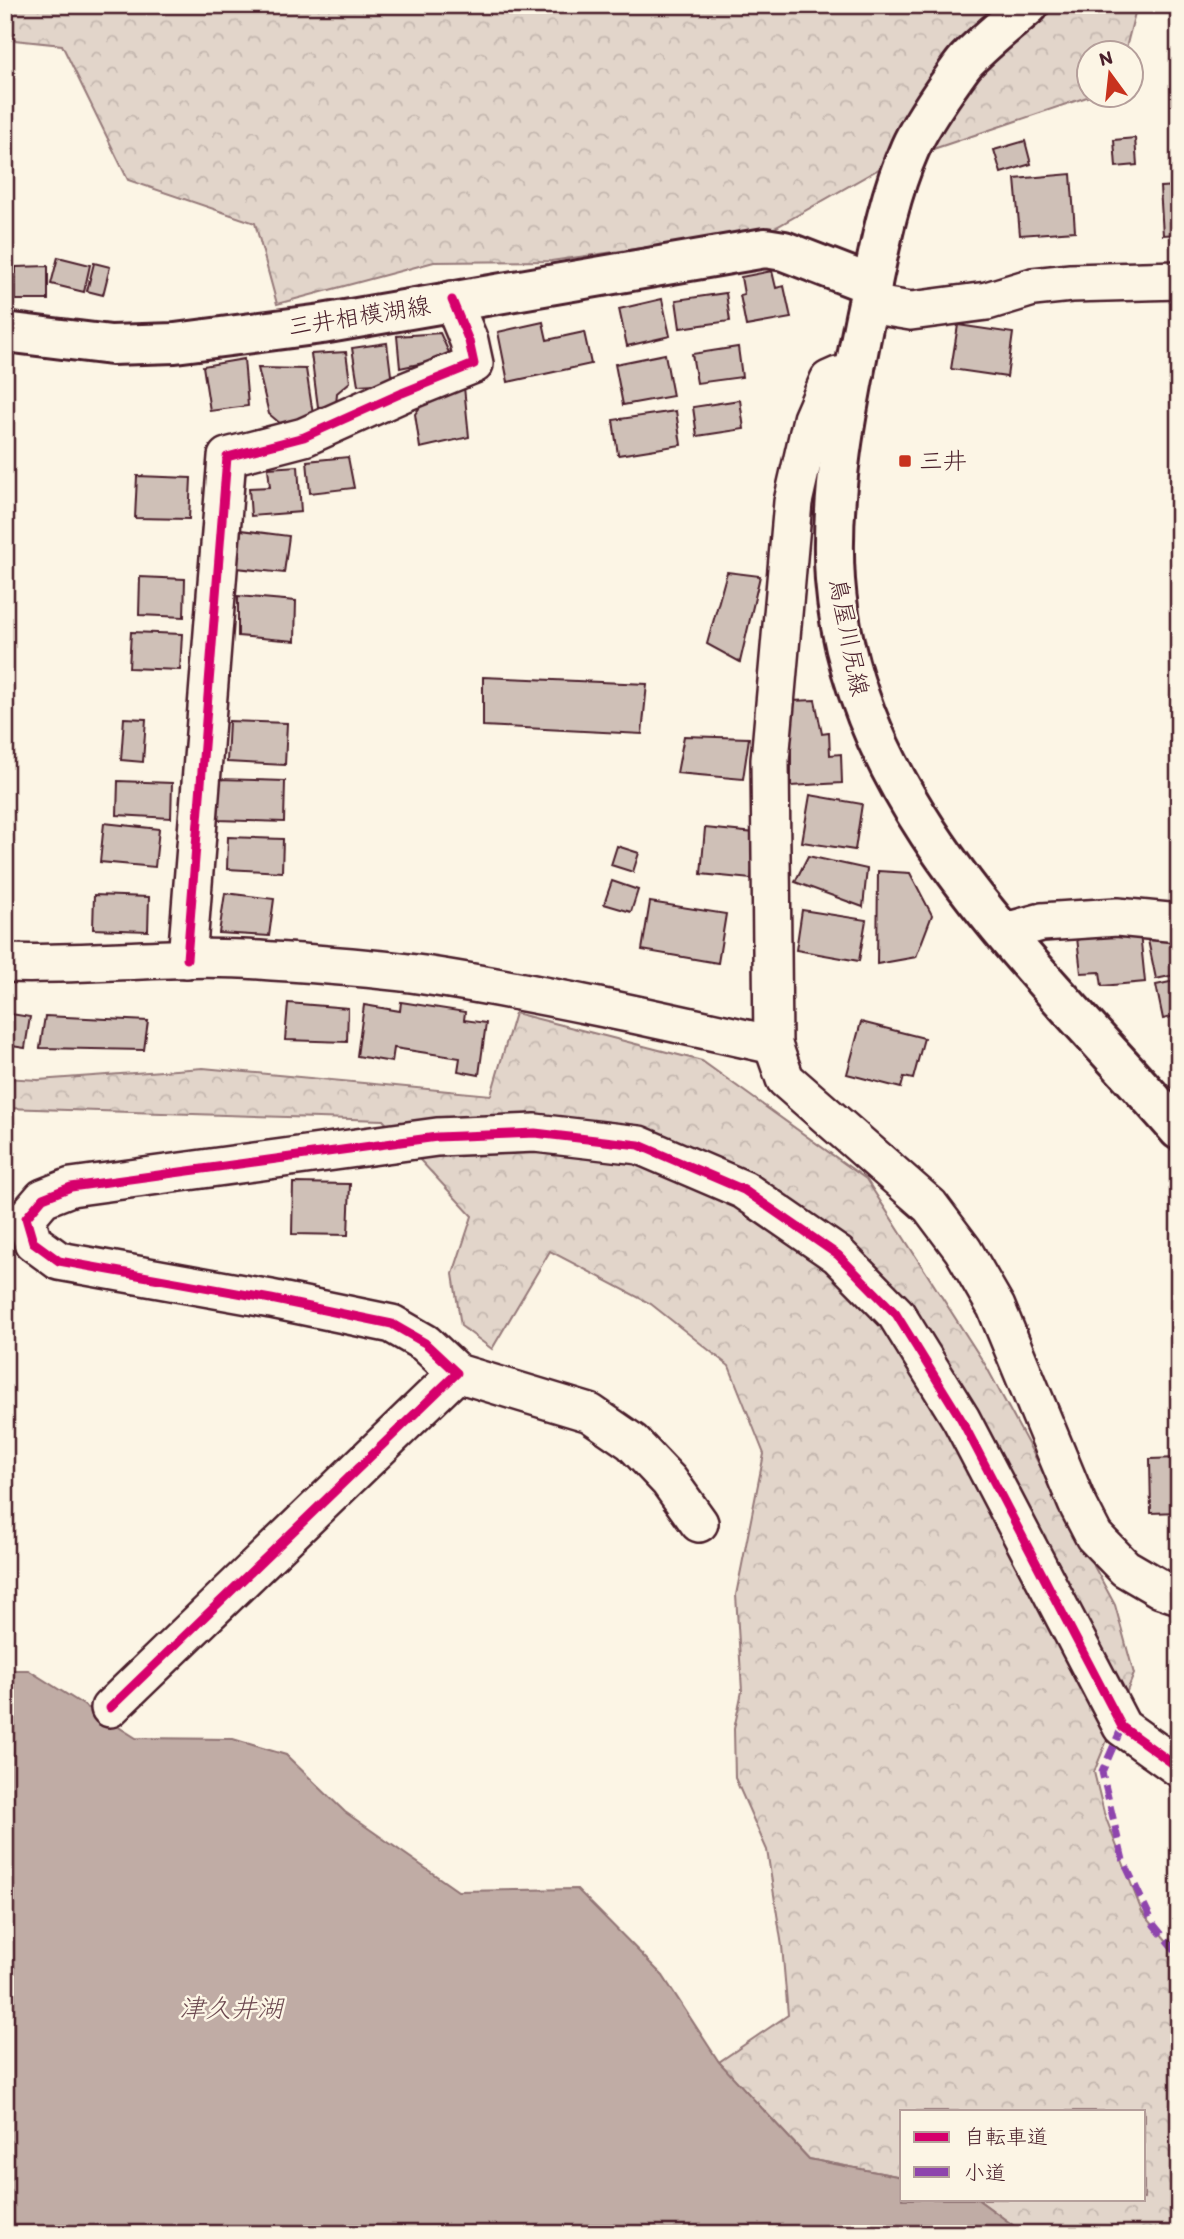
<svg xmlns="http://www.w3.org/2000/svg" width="1184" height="2239" font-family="Itim,'Klee One',sans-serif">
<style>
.forest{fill:url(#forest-crowns);stroke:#967a7a;stroke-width:2}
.water{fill:#c0aca5;stroke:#917474;stroke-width:2}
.building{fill:#cfc0b7;stroke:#4a1f2b;stroke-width:2}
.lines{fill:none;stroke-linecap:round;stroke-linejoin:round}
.minor-casing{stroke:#4a1f2b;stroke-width:42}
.major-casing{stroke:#4a1f2b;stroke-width:44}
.minor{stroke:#fcf5e5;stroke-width:37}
.major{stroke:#fcf5e5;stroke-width:38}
.quiet{stroke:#8e44ad;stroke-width:7;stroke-dasharray:14 7;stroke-linecap:butt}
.cycleway-casing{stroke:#fcf5e5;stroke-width:13}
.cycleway{stroke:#d6006c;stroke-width:9}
.poi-dot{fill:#c8321e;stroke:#fcf5e5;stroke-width:2.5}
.labels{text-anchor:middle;stroke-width:5;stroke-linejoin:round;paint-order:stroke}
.street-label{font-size:24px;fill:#4a1f2b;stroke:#fcf5e5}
.poi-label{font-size:24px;fill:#4a1f2b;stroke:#fcf5e5;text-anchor:start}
.water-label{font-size:26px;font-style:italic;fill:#6d4950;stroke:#fcf5e5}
</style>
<defs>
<pattern id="forest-crowns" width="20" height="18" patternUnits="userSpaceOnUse" patternTransform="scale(1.75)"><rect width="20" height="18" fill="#e2d5ca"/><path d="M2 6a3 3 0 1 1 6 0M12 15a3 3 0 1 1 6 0" fill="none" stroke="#c3b6ae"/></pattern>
</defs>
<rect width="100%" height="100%" fill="#fcf5e5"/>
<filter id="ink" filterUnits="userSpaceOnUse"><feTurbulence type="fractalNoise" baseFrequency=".0143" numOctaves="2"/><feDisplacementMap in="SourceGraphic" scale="14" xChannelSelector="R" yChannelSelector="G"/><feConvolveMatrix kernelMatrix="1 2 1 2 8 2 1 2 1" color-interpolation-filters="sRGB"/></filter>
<g filter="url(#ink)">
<g class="forest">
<polygon points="5,5 1137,5 1125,52 1090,52 1090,94 1093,95 886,165 773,229 551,261 434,262 277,304 255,223 128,180 62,45 5,39"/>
<polygon points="515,1013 702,1061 866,1179 986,1366 1115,1605 1134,1674 1094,1772 1104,1813 1142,1912 1179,1955 1179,2234 1025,2234 977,2199 1144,2199 1144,2111 902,2111 902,2177 809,2159 719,2062 788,2015 782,1946 767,1850 735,1778 734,1729 742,1691 736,1595 764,1454 729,1366 651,1304 550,1251 492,1349 461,1326 453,1274 472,1216 383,1120 5,1108 5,1078 38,1080 203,1068 491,1095"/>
</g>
<polygon class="water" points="5,1670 28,1670 136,1738 233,1739 286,1755 345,1812 458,1891 577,1889 663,1976 719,2062 809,2159 902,2177 902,2199 977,2199 1025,2234 5,2234"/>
<g class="building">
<polygon points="1135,138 1137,165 1116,167 1114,140"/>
<polygon points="1025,141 1031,164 1001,173 994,150"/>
<polygon points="1071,174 1075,231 1020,235 1015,179"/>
<polygon points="1179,186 1179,234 1163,235 1160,187"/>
<polygon points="58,257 90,265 84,292 51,284"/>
<polygon points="94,263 110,267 103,295 87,291"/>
<polygon points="48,266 48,300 16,300 16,267"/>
<polygon points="772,271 776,288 784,286 791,318 746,326 740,295 744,294 741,277"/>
<polygon points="726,293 730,321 680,328 676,300"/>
<polygon points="662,299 670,336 627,346 619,309"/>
<polygon points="543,322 547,340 584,332 591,364 508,382 498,332"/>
<polygon points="958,325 1013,333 1007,377 951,369"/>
<polygon points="440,333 451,357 400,368 397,336"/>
<polygon points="387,343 392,383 358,385 352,348"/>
<polygon points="738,347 742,377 697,383 692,354"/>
<polygon points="346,352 350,382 337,393 336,406 318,407 311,354"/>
<polygon points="665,354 673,396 623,405 615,364"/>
<polygon points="244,359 248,406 210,411 203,366"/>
<polygon points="258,368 306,369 314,421 282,425 269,414"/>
<polygon points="464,387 469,437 420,448 415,414 430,394"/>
<polygon points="740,400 744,429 697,436 693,407"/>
<polygon points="676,411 681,445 618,455 613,420"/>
<polygon points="348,457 354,488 310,493 307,461"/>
<polygon points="298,466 301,512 251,516 249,488 270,487 268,468"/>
<polygon points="137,476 191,478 189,519 135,518"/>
<polygon points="241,530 289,536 284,573 237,568"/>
<polygon points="727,572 760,576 740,662 707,644"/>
<polygon points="140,577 185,579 184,617 139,615"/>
<polygon points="238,596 296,601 295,641 238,636"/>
<polygon points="131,632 182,634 180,670 129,668"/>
<polygon points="483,677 647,684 642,734 483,726"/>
<polygon points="815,700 822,734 829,733 830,755 841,754 842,783 791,786 791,701"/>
<polygon points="124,718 146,719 143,762 121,760"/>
<polygon points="229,721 287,723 285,765 227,762"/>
<polygon points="684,736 749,738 743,779 677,773"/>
<polygon points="219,779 285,781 284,822 218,820"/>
<polygon points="118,781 172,783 171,818 117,815"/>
<polygon points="810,795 862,804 855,850 802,842"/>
<polygon points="104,823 159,829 155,867 100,862"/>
<polygon points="705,828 755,833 751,879 701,874"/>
<polygon points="228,837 283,839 282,872 227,869"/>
<polygon points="617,846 639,853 633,872 611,865"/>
<polygon points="808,856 867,869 863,907 795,882"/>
<polygon points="878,871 910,873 932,915 916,957 877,964"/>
<polygon points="612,881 638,890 631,912 604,904"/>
<polygon points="225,893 274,899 269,936 219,933"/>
<polygon points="94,895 149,897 148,931 93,929"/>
<polygon points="650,902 726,914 718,963 642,950"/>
<polygon points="802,910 866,920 859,961 796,950"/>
<polygon points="1139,923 1145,982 1102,986 1100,972 1081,973 1076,929"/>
<polygon points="1179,934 1179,974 1156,979 1148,940"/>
<polygon points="1179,980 1179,1015 1163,1019 1156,985"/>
<polygon points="401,1002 465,1012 464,1020 486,1023 479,1075 458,1071 460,1058 394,1048 392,1062 357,1056 364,1005 400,1011"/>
<polygon points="288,1003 348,1008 347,1042 285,1040"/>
<polygon points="5,1013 30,1017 25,1048 5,1045"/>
<polygon points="45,1016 148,1021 144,1050 40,1048"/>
<polygon points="861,1022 924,1038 913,1079 904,1077 901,1088 847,1074"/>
<polygon points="1179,1033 1179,1075 1172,1034"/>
<polygon points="293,1183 350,1184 348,1235 292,1234"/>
<polygon points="1179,1458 1179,1512 1151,1513 1150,1459"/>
</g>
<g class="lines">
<g class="minor-casing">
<g id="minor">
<polyline points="868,304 911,311 987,301 1033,287 1071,283 1179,280"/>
<polyline points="855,373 838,376 829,380 812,419 793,502 770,760 773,1045 785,1079 930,1206 963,1250 996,1307 1077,1503 1094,1536 1125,1568 1161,1589 1179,1595"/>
<polyline points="1005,932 1042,922 1117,917 1179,923"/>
<polyline points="187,959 227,457 304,437 402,393 474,364 469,341 452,300"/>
<path d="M 5,963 C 90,966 175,954 260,960 C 314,964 370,967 424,975 C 541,993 657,1019 773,1045"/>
<polyline points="457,1373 590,1413 632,1442 669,1481 699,1523"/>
<polyline points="110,1708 457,1373 425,1343 392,1324 271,1299 59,1261 33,1242 26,1218 43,1198 71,1187 437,1137 535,1133 639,1145 744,1190 838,1255 896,1314 961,1419 1122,1727 1179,1768"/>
</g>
</g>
<g class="major-casing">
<g id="major">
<path d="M 1029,5 C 1008,23 985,41 966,61 C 959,69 953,79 947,87 C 933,107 920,126 910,148 C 887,200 877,261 865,317 C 848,402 829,493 835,580 C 852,807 1040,969 1179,1130"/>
<polyline points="5,332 111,345 175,343 322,324 765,248 784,251 872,285"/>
</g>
</g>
<use href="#minor" class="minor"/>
<use href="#major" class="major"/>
<polyline class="quiet" points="1122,1727 1102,1772 1123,1860 1154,1925 1179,1955"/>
<g class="cycleway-casing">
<g id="cycleway">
<polyline points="187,959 227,457 304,437 402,393 474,364 469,341 452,300"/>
<polyline points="110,1708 457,1373 425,1343 392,1324 271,1299 59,1261 33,1242 26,1218 43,1198 71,1187 437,1137 535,1133 639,1145 744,1190 838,1255 896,1314 961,1419 1122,1727 1179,1768"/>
</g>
</g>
<use href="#cycleway" class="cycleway"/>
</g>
</g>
<rect class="poi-dot" x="898" y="454" width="14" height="14" rx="3.5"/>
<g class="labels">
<g class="street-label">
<text transform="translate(359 316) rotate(-9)" y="8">三井相模湖線</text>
<text transform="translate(849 637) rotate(79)" y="8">鳥屋川尻線</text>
</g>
<g class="poi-label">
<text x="919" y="469">三井</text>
</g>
<g class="water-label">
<text x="231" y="2017">津久井湖</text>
</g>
</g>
<rect width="1184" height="2239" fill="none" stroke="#fcf5e5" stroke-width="28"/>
<rect x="14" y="14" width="1156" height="2211" fill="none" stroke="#4a1f2b" stroke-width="2.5" filter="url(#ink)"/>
<rect x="900" y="2110" width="245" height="91" fill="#fcf5e5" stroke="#b59f9b" stroke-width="2"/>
<rect x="914" y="2132" width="35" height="10" fill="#d6006c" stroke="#b59f9b" stroke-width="2"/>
<text x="964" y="2144" font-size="21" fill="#4a1f2b">自転車道</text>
<rect x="914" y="2167" width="35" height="10" fill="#8e44ad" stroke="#b59f9b" stroke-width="2"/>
<text x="964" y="2180" font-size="21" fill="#4a1f2b">小道</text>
<g transform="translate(1110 74) rotate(345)"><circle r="33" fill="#fcf5e5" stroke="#b59f9b" stroke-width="2"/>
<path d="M0-5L12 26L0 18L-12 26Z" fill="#c8321e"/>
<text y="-10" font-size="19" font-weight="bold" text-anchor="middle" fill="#4a1f2b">N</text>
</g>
</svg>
